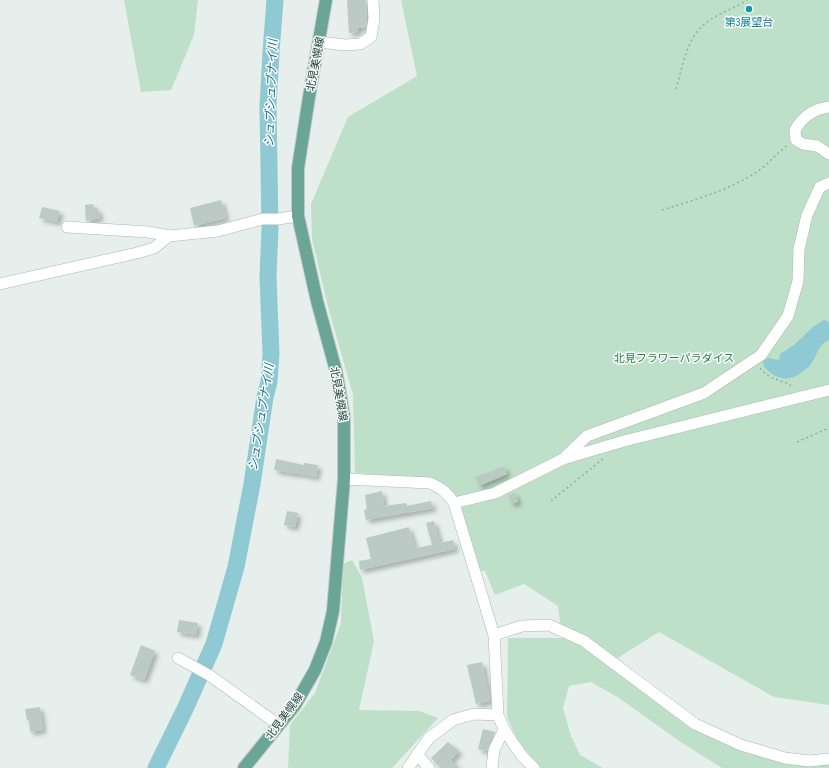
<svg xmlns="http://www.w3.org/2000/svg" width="829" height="768" font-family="'Sofia Sans Condensed','Noto Sans JP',sans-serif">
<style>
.green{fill:#bfe0c8}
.water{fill:#8ec9d4}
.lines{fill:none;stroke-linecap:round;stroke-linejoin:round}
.river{stroke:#8ec9d4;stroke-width:17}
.building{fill:#bbcac4;filter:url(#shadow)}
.minor-casing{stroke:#a8b8b2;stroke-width:12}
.major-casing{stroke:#c2cac8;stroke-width:14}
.path{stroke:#86b3a5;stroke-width:1.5;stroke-dasharray:2 3;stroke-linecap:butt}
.minor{stroke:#fff;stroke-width:11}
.major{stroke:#6aa596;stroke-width:12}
.culture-dot{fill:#0f9aa8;stroke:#f7fbf9;stroke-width:1.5}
.labels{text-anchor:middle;stroke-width:3;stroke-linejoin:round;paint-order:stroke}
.culture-label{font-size:11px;fill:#0d838f;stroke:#f7fbf9}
.street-label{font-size:11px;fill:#24423a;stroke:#f7fbf9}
.park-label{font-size:11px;fill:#2d7a4b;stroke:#f7fbf9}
.water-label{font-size:12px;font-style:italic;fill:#1c6f80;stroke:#f7fbf9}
</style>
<defs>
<filter id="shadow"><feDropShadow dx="3.5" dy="3.5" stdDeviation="2" flood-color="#0004"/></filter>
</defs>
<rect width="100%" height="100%" fill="#e6efeb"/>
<g class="green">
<polygon points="124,0 198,0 194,35 171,90 141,92"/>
<polygon points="401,0 829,0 829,705 774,697 659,632 616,659 681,720 758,756 816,765 829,763 829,768 722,768 682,743 619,698 591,682 569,686 563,708 571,736 580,755 603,768 541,768 535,762 518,741 507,717 508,638 562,638 558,606 524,584 495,595 485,571 481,571 454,495 411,477 355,473 353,395 328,307 312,239 311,204 348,117 417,76"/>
<polygon points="352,560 362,578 374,641 359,710 419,711 438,718 392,768 288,768 290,725 315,693 341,623 343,564"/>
</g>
<path class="water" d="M 824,320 L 829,322 L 829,340 C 817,345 818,355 811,364 C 809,367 805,370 802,372 C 788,383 776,379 764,367 L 763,361 L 768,358 L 779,360 L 780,354 L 794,345 L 813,327 Z"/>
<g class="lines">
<polyline class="river" points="156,768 185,709 214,644 236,567 252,484 265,397 269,382 271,354 268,276 270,228 268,106 271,52 275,0"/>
</g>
<g class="building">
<polygon points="347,0 366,0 367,19 366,27 358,28 358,32 349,33"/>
<polygon points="221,200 226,218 194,226 190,208"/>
<polygon points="93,204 94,209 98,209 100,218 86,221 85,205"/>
<polygon points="42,207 60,211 57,222 39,218"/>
<polygon points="276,459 304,465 304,463 318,465 316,477 296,473 296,474 274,470"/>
<polygon points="504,466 507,474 479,486 475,477"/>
<polygon points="382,491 384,506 406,503 407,506 431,501 433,508 366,520 364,510 367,509 365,495"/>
<polygon points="515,493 518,502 511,504 508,495"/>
<polygon points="287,511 298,513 295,527 284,525"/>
<polygon points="434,521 440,543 453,540 455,549 360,570 359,561 371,559 366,538 409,527 415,548 432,545 426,523"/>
<polygon points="179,620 198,623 196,635 177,632"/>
<polygon points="141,645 155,651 144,680 130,675"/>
<polygon points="482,662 490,701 476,704 467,665"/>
<polygon points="40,707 43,730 30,732 29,720 27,720 25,709"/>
<polygon points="483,729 495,732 487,751 478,749"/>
<polygon points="448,742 459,751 451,760 459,768 441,768 431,758"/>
</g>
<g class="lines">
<g class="minor-casing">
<g id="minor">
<polyline points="319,42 345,45 360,44 371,37 374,19 373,0"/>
<path d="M 829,107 C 814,109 803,116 795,130 L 796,140 L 803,144 L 817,146 L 829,154"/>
<polyline points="67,227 149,232 169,236"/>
<polyline points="0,284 137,253 154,248 169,236 218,231 263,219 278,219 298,216"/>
<polyline points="563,459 587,436 704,393 761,355 788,316 798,281 799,249 807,215 820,187 829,183"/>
<path d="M 344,479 L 430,483 C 441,488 448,493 454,503 L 494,635 L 498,715 L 504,729 L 513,743 L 522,756 L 534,768"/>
<polyline points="454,503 495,493 563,459 624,441 829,390"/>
<polyline points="494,635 522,626 549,625 584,641 695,724 741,745 785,758 809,761 829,759"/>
<polyline points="178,658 209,675 279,725"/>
<polyline points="417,754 429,768"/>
<polyline points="408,768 429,738 453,720 474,714 498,715"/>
<polyline points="492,768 494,750 504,729"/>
</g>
</g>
<g class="major-casing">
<polyline id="major" points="244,768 295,705 315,670 326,642 333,611 344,479 344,417 336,371 317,301 298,216 298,168 309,97 326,0"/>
</g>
<g class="path">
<path d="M 676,89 C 683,66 686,38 706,23 C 718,13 734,9 747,0"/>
<path d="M 662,210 C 694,200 727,191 755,173 C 768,165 776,153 788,145"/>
<path d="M 760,368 C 768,378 778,380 790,384 L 791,389"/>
<polyline points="797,442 829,428"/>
<polyline points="551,501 604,458"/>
</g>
<use href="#minor" class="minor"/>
<use href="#major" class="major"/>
</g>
<circle class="culture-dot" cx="749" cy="9" r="4"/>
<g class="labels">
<g class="culture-label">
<text x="749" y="26">第3展望台</text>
</g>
<g class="street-label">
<text transform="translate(315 64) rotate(-79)" y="4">北見美幌線</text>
<text transform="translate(339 394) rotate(80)" y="4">北見美幌線</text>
<text transform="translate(284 716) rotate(-54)" y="4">北見美幌線</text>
</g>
<g class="park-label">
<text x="674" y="362">北見フラワーパラダイス</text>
</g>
<g class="water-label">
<text transform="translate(271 93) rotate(-88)" y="4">シュブシュブナイ川</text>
<text transform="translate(261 417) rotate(-81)" y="4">シュブシュブナイ川</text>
</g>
</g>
</svg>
